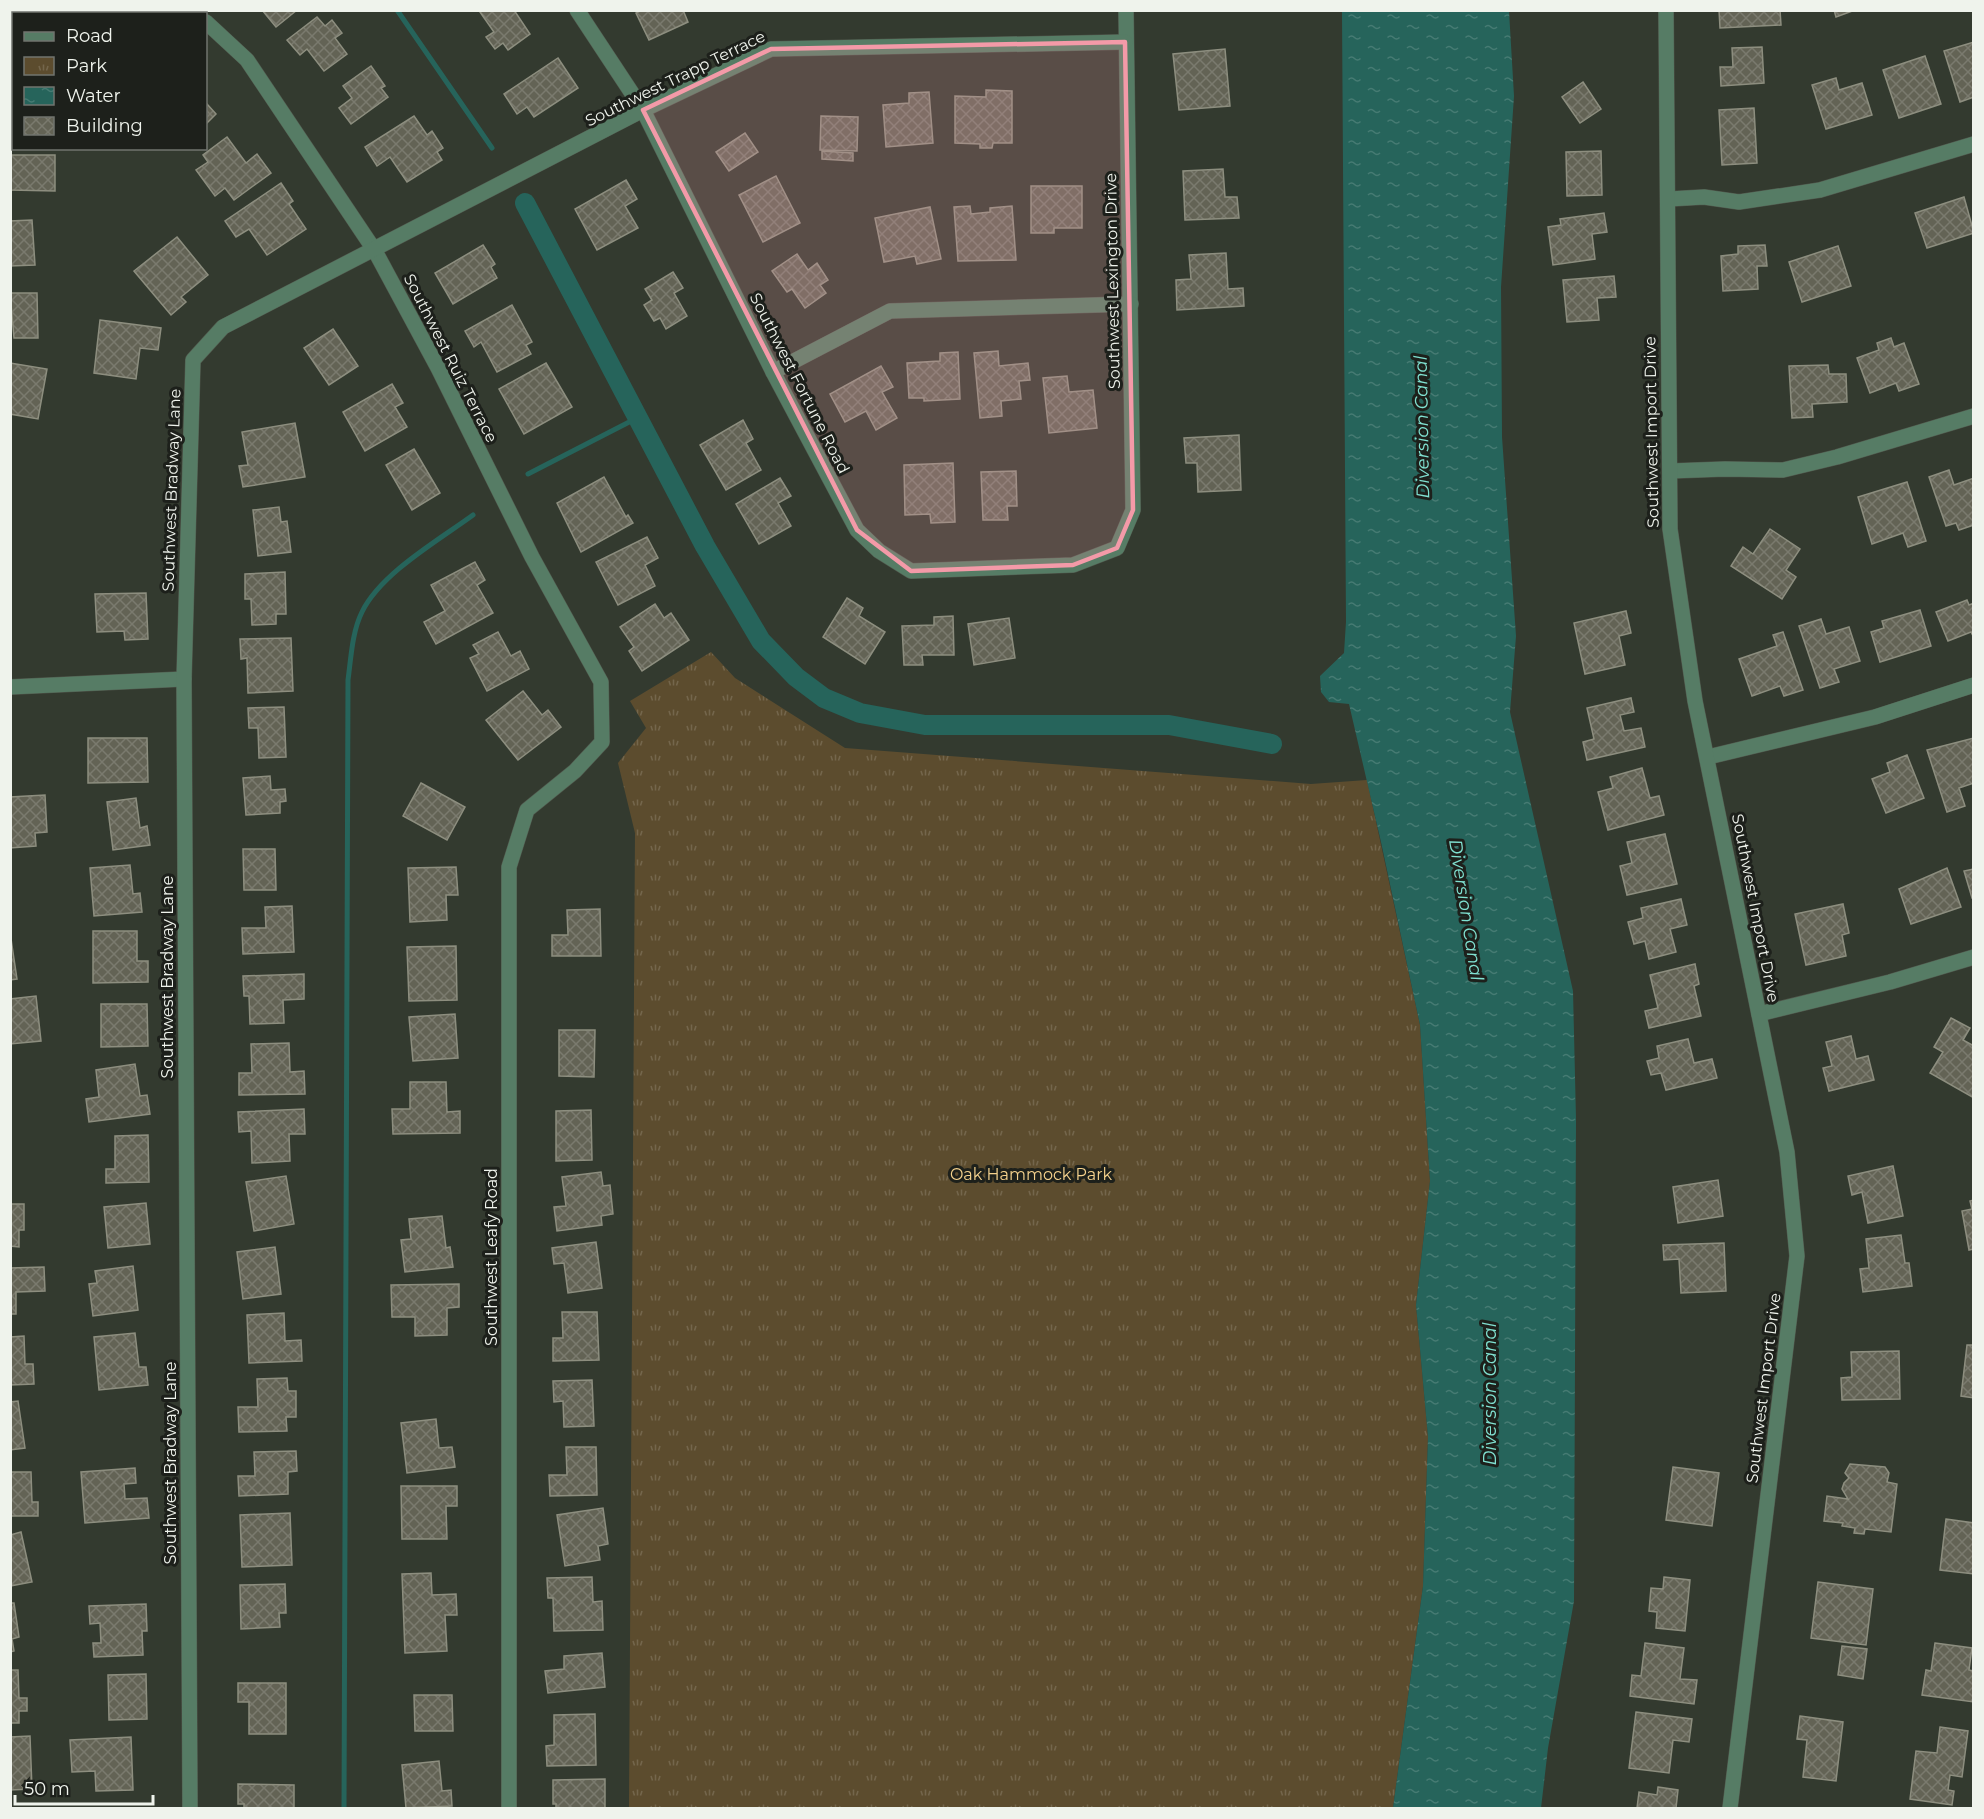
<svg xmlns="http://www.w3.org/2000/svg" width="1984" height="1819" font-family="Montserrat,sans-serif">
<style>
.park{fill:url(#park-tufts)}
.water{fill:url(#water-ripples)}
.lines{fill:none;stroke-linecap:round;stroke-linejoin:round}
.stream{stroke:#26645b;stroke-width:5}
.canal{stroke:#26645b;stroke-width:20}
.building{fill:url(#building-cross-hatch);stroke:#8d8e7f;stroke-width:1.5}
.minor-casing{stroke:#51584d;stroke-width:16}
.tertiary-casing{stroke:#51584d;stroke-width:16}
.minor{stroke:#567c65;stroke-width:15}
.tertiary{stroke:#567c65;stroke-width:15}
.marked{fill:#f39aa8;fill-opacity:0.2;stroke:#f39aa8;stroke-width:4.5;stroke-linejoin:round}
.labels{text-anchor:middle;stroke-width:6;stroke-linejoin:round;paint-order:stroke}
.street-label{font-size:16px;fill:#eff3ec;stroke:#1d201b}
.park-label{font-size:16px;fill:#f5d28d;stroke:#1d201b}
.water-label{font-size:18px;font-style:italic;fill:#80e2d2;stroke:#1d201b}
</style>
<defs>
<pattern id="park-tufts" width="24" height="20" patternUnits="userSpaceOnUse" patternTransform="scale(1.5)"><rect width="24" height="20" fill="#5c4c2e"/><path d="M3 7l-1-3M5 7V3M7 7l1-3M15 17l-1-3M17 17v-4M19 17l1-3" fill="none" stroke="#74664c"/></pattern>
<pattern id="water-ripples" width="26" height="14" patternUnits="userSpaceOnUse" patternTransform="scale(1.5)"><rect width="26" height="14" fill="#26645b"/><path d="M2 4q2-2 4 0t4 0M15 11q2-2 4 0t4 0" fill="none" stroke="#467b73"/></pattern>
<pattern id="building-cross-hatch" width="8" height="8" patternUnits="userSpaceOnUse" patternTransform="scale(1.5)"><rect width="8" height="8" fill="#636355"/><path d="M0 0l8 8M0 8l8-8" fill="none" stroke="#7a7a6e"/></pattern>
</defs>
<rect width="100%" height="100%" fill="#333a2f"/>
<polygon class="park" points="711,652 735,678 845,748 1311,784 1367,780 1420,1025 1430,1181 1416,1305 1428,1437 1423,1586 1393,1808 629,1808 635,833 618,763 646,728 630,701"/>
<polygon class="water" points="1342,11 1509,11 1514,96 1501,287 1502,437 1516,636 1510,712 1573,991 1576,1119 1574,1601 1548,1748 1541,1808 1393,1808 1423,1586 1428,1437 1416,1305 1430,1181 1420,1025 1381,842 1349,704 1329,702 1321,692 1320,676 1344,653 1346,622"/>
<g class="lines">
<g class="stream">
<polyline points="397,10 492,148"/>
<polyline points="528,474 637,418"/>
<path d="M 344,1808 L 348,680 C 351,658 352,632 362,612 C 381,573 439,540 473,515"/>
</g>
<polyline class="canal" points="525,203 705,546 761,641 796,677 824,698 860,713 925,725 1169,725 1272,744"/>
</g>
<g class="building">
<polygon points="51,10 120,10 117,14 54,14"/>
<polygon points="262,10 297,10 276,27"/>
<polygon points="482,10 514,10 530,34 508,50 503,43 495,49 486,37 494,32 480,12"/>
<polygon points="642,10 683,10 688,22 649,40 636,13"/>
<polygon points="1719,10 1780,10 1781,25 1720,28"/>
<polygon points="1834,10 1855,10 1836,17"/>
<polygon points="317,17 325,26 332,20 342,33 335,38 347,54 324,71 307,49 300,55 287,40"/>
<polygon points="1974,42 1974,97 1960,102 1944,51"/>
<polygon points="1762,47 1764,83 1721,86 1720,67 1733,67 1732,48"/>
<polygon points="1225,49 1230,106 1179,110 1173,54"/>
<polygon points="1925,56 1941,104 1899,118 1883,70"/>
<polygon points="558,58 578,88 534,117 527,107 517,114 504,94"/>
<polygon points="371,66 385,86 381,88 388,97 351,124 339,108 352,98 343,86"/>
<rect x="10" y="68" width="4" height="53"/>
<polygon points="1836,78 1839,90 1862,83 1872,115 1826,129 1812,85"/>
<polygon points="1583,82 1601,109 1580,123 1562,97"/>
<polygon points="986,90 1012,91 1012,143 993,143 992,148 980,148 980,144 955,143 955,96 986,97"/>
<polygon points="929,92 933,143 886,147 883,105 909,103 909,93"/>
<polygon points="207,104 216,114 206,124 206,106"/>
<polygon points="1754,108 1757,163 1722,165 1719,110"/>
<polygon points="414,116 427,135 432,131 443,148 437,152 442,160 407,182 390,157 377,166 365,147"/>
<polygon points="821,116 858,117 857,151 820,150"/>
<polygon points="745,133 758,152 729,171 716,152"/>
<polygon points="227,137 246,163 257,154 271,173 234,200 225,188 215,196 196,170 208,162 203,155"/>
<polygon points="822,151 853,153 853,161 822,159"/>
<polygon points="1601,151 1602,195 1567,196 1566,152"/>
<polygon points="10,155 55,155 55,191 10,190"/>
<polygon points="1223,169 1225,197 1237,197 1239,218 1185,220 1183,171"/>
<polygon points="776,176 800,223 763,242 739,195"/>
<polygon points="626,180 637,199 625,206 638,228 597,250 575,209"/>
<polygon points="281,183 293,201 289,204 306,229 267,255 249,229 236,237 225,221"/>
<polygon points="1031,186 1082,186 1082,228 1054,228 1054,233 1031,233"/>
<polygon points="1964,197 1974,233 1927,248 1915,213"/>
<polygon points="970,206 971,214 990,212 990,208 1012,206 1016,260 958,261 954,207"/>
<polygon points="930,207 941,259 917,264 915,256 884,262 875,218"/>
<polygon points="1604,213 1607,232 1592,234 1595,259 1553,265 1548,227 1561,225 1560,219"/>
<polygon points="32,220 35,265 10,266 10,221"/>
<polygon points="177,237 208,275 181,297 186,302 171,315 134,271"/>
<polygon points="483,245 495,264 491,267 497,278 453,304 435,273"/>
<polygon points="1765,245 1767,266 1757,266 1758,289 1723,291 1721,256 1738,254 1738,246"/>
<polygon points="1838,246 1851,286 1802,302 1789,262"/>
<polygon points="1226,253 1228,289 1243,288 1244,306 1177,310 1176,280 1191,279 1189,255"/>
<polygon points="797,254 808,270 817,263 828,280 820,285 826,293 805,308 792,289 787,292 772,271"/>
<polygon points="673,272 683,288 674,293 687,316 666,329 660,318 654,321 644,305 652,300 645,289"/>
<polygon points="1614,276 1616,297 1597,298 1599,320 1567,322 1563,280"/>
<polygon points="10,293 37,293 38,338 14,338"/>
<polygon points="512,305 532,342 526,345 531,354 497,372 481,342 474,347 465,331"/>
<polygon points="100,320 161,328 158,350 140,348 136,379 94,373"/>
<polygon points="333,329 358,366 329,385 304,348"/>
<polygon points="1891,338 1894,347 1904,343 1919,384 1899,391 1896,383 1870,393 1857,358 1879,350 1877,343"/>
<polygon points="998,351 999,366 1028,363 1030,380 1019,381 1021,399 1001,401 1002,416 980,418 974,353"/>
<polygon points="958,352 960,399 924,401 924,398 909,398 907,363 940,361 940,353"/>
<polygon points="10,363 47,369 38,419 10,414"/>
<polygon points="546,363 572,407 524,434 499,389"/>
<polygon points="1828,365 1829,374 1846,374 1847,402 1812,404 1813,417 1792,418 1789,366"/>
<polygon points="881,366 893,387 882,392 897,418 876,430 866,411 845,422 830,394"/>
<polygon points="1067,376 1069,392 1093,390 1097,428 1049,433 1043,378"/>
<polygon points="392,384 403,403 395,407 407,427 365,451 343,412"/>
<polygon points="743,420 753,439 746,443 761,470 726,490 700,445"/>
<polygon points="295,423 305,477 243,487 239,466 248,465 242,432"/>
<polygon points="1239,435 1241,490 1198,492 1197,463 1186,463 1184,438"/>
<polygon points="414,449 440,493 412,510 386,465"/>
<polygon points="953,463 955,522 931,523 930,514 905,515 904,465"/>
<polygon points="1949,470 1954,485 1974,478 1974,525 1959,530 1956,523 1946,526 1929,477"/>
<polygon points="1016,471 1017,506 1007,506 1008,520 983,520 981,472"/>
<polygon points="604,477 626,517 628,515 633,523 581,552 557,503"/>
<polygon points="780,478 791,496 778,503 791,526 759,544 736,504"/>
<polygon points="1907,482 1926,541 1908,547 1903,533 1872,544 1858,497"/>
<polygon points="279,507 281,522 287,521 291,552 258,556 253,510"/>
<polygon points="1770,529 1800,549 1786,570 1796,577 1782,599 1731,566 1743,547 1753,554"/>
<polygon points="647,537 658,558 645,565 655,586 618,605 596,562"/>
<polygon points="475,562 485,580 477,585 493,613 436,644 424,622 445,611 431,585"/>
<polygon points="285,572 286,614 276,614 276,624 252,625 251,599 245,599 245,574"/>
<polygon points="146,593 148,639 125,640 124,631 97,632 95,594"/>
<polygon points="847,598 863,608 859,616 885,632 865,664 823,637"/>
<polygon points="1967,600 1969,605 1974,603 1974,638 1971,632 1948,641 1936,612"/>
<polygon points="655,604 664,618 671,613 689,640 642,671 629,651 634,647 620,627"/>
<polygon points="1920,610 1931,646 1880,662 1871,632 1884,628 1882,621"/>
<polygon points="1626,611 1631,633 1619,636 1625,665 1585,674 1574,623"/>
<polygon points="953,616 954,655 922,655 923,665 904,665 902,626 934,625 934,617"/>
<polygon points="1009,618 1015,658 974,665 968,624"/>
<polygon points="1821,619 1826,634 1849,627 1860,661 1834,669 1839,682 1820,688 1799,626"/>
<polygon points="498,632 511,656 520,651 529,669 487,691 470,658 479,654 473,645"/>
<polygon points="1783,632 1803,690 1784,696 1780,686 1752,696 1739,659 1777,646 1773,635"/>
<polygon points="291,638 293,691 248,693 247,658 241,659 240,639"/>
<polygon points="523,691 542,715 548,710 561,727 518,760 486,720"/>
<polygon points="1631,698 1634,712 1620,715 1624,731 1641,728 1645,747 1587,760 1583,742 1594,739 1587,708"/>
<polygon points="284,707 286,757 259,758 258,728 249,728 248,708"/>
<polygon points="88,738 147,738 148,782 88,783"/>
<polygon points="1974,738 1974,783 1959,788 1965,806 1947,812 1927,750"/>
<polygon points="1907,755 1924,798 1886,813 1872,779 1890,772 1887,763"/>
<polygon points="1642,768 1650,798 1659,796 1664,815 1608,830 1598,792 1613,788 1610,777"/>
<polygon points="270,776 271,790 285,789 286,801 280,802 280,813 246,815 243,778"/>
<polygon points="421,783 465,807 447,840 403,816"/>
<polygon points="45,795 47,832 35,833 36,846 10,848 10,797"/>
<polygon points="136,798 140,828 147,826 150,845 113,850 107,802"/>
<polygon points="1665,834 1677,884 1627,895 1620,866 1632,863 1627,842"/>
<polygon points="243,849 275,849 276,890 244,890"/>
<polygon points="130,865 133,894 140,893 142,912 94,916 90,868"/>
<polygon points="456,867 458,895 446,895 447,920 410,922 408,868"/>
<polygon points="1947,868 1961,907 1911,924 1899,889"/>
<polygon points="1974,869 1974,897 1972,898 1964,871"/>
<polygon points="1681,899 1687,925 1670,929 1676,952 1649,959 1645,941 1634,944 1628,922 1643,918 1641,908"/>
<polygon points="1843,904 1849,933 1842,935 1846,956 1806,965 1795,914"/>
<polygon points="292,906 294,952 243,954 242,928 266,928 265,907"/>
<polygon points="600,909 601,956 552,956 552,935 568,935 567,910"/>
<polygon points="93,931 137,931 137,961 148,961 148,982 93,983"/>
<polygon points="10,932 17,979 10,980"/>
<polygon points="456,946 457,1000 409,1001 407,947"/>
<polygon points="1695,964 1699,984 1694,986 1701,1016 1649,1028 1645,1011 1658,1008 1650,975"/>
<polygon points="304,974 304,999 283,1000 284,1023 250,1024 249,996 244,996 243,976"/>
<polygon points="36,996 41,1041 10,1044 10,999"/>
<polygon points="101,1004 147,1004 148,1046 101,1047"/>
<polygon points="455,1014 458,1058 413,1061 409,1017"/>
<polygon points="1951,1018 1970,1028 1963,1040 1974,1046 1974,1098 1930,1073 1943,1052 1934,1047"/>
<polygon points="559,1030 595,1030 594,1077 559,1076"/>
<polygon points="1851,1036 1856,1059 1868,1056 1874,1080 1829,1091 1823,1068 1832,1066 1826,1042"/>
<polygon points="1688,1039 1694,1063 1712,1059 1717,1078 1666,1090 1661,1073 1651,1075 1647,1061 1659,1058 1657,1046"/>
<polygon points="289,1043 290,1072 304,1071 305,1094 239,1095 239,1073 252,1073 251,1044"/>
<polygon points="135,1064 140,1096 147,1095 150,1114 89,1122 86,1099 99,1097 96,1070"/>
<polygon points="410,1082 446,1082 447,1112 460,1111 460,1133 393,1134 392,1109 410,1109"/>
<polygon points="304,1109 305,1134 289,1134 290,1161 252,1163 251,1131 239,1132 238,1112"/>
<polygon points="591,1110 592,1160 556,1161 556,1111"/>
<polygon points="148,1135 149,1182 106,1183 106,1169 115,1169 115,1136"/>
<polygon points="1893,1166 1903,1216 1868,1223 1862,1192 1852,1195 1848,1176"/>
<polygon points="601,1172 603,1186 610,1185 613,1214 601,1216 602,1225 557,1231 554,1207 566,1206 562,1177"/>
<polygon points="286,1176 294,1224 254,1231 246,1182"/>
<polygon points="1718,1180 1723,1216 1678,1223 1673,1187"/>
<polygon points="1974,1200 1974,1249 1969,1250 1962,1211 1972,1209 1970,1201"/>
<polygon points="146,1203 150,1244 108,1248 104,1207"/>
<polygon points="10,1204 24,1204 24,1230 19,1230 19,1247 10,1246"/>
<polygon points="442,1216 446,1248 450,1247 453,1267 405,1272 401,1240 411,1239 409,1219"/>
<polygon points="1901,1235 1905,1263 1909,1263 1912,1286 1863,1292 1860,1269 1869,1268 1866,1239"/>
<polygon points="596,1242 602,1288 568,1293 564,1263 554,1264 552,1248"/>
<polygon points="1724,1243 1726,1291 1681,1293 1679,1259 1664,1260 1663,1245"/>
<polygon points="275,1247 281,1294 243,1299 237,1252"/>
<polygon points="133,1266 138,1310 93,1316 89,1284 97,1283 95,1271"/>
<polygon points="44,1267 45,1291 16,1292 16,1314 10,1314 10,1268"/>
<polygon points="459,1284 459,1307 447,1308 447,1335 415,1336 415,1317 392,1317 391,1285"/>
<polygon points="562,1312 597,1312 599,1360 553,1361 553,1338 563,1338"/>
<polygon points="284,1313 285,1341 301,1340 302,1361 249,1363 247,1315"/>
<polygon points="135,1333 139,1367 146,1367 148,1385 99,1390 94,1337"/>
<polygon points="24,1336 25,1364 33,1364 34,1384 10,1385 10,1337"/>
<polygon points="1967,1345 1974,1345 1974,1398 1961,1396"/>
<polygon points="1899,1351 1900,1399 1842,1400 1841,1378 1852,1377 1851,1352"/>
<polygon points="287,1378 288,1391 296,1391 296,1417 286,1417 287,1431 239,1432 238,1407 258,1407 257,1379"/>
<polygon points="592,1380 594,1426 564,1427 563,1401 554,1402 553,1381"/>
<polygon points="18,1401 25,1448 10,1450 10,1402"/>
<polygon points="436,1419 439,1448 452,1447 455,1467 407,1473 401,1423"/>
<polygon points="566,1447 596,1447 597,1495 550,1496 549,1475 567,1475"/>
<polygon points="296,1451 297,1471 288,1472 288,1494 239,1496 238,1476 255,1476 254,1452"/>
<polygon points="1850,1464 1885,1467 1889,1473 1887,1482 1897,1484 1891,1532 1865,1529 1864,1534 1854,1533 1855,1528 1842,1526 1843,1523 1824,1521 1827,1496 1848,1499 1842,1489 1844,1483 1849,1478 1845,1473"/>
<polygon points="1673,1467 1719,1473 1712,1526 1666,1520"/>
<polygon points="135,1468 136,1483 124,1484 125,1499 147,1498 149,1518 85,1523 81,1472"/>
<polygon points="10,1472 31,1472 32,1502 38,1502 38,1516 10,1516"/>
<polygon points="401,1486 457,1486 457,1506 446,1506 447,1539 402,1539"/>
<polygon points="603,1508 608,1544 598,1546 600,1560 565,1566 557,1515"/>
<polygon points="290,1513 292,1565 242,1567 240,1515"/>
<polygon points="1946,1519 1974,1523 1974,1574 1940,1570"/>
<polygon points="21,1532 32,1582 10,1586 10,1535"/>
<polygon points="431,1573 432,1595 456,1594 457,1615 445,1615 447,1651 405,1653 402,1574"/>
<polygon points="592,1577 593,1602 602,1601 603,1630 554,1631 553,1598 548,1598 547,1578"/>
<polygon points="1664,1577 1690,1580 1685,1631 1656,1628 1657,1612 1649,1611 1651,1588 1663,1589"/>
<polygon points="1818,1582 1873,1589 1866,1645 1811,1638"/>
<polygon points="285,1584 286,1613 279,1613 280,1627 241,1629 240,1585"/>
<polygon points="10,1603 14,1603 19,1637 12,1639 14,1651 10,1652"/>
<polygon points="146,1604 147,1631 142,1631 143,1655 94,1657 93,1643 101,1643 100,1623 90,1624 89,1606"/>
<polygon points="1645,1643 1684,1648 1680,1679 1697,1680 1694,1704 1630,1696 1632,1675 1641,1676"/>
<polygon points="1935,1643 1972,1648 1969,1670 1974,1671 1974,1702 1922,1695 1926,1670 1931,1671"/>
<polygon points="1842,1646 1867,1649 1863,1679 1838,1675"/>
<polygon points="602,1653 605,1687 548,1693 545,1671 564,1669 564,1656"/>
<polygon points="10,1670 18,1670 19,1698 27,1698 27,1711 19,1711 19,1723 10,1723"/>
<polygon points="146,1674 147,1719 109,1720 108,1675"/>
<polygon points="238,1683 286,1683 286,1734 249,1734 249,1702 238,1702"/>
<polygon points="414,1695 452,1695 453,1731 415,1731"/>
<polygon points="1636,1712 1692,1719 1689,1742 1673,1740 1669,1773 1629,1768"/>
<polygon points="595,1714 596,1765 547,1766 546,1746 554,1745 554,1715"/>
<polygon points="1800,1716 1843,1722 1836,1781 1803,1777 1807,1740 1797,1739"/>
<polygon points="1940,1727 1968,1731 1962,1777 1950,1775 1948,1790 1954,1791 1952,1805 1910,1799 1916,1751 1937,1753"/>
<polygon points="30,1736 32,1789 10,1790 10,1737"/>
<polygon points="131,1737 133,1790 96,1791 95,1771 72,1772 70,1740"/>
<polygon points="439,1761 442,1791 451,1790 452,1806 406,1808 402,1765"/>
<polygon points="605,1779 605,1808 556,1808 556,1804 553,1804 553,1780"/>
<polygon points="238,1784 294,1785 294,1808 244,1808 244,1804 238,1804"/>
<polygon points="1658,1787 1678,1790 1676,1808 1637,1808 1639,1792 1657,1795"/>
</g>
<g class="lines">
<g class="minor-casing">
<g id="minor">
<polyline points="193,10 196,14"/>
<polyline points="577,10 643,110 773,372 857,530 879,551 911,571 1073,565 1117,548 1133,510 1126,10"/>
<polyline points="206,22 247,60 375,251 438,368 532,557 601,682 602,742 575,771 527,810 509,867 509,1808"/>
<polyline points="1669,199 1704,197 1739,202 1820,190 1974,144"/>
<polyline points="773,372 890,311 1131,304"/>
<polyline points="1670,471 1725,469 1783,470 1837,457 1974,416"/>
<polyline points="10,687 184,679"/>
<polyline points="1708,757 1875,717 1974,685"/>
<polyline points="1759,1014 1890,982 1974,957"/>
<polyline points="190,1808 184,679 193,360 223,327 643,110 771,49 1125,42"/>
</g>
</g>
<g class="tertiary-casing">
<polyline id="tertiary" points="1666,10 1670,529 1695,701 1787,1152 1797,1256 1730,1808"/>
</g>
<use href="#minor" class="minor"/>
<use href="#tertiary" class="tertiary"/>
</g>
<path class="marked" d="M 1125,42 L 1133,510 L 1117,548 L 1073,565 L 911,571 L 857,530 L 643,110 L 771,49 Z"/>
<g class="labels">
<g class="street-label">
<text transform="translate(675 78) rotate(-26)" y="6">Southwest Trapp Terrace</text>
<text transform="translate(1112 281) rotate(-91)" y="6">Southwest Lexington Drive</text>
<text transform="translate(451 358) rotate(63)" y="6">Southwest Ruiz Terrace</text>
<text transform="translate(800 383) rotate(63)" y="6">Southwest Fortune Road</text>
<text transform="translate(1651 432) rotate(-91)" y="6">Southwest Import Drive</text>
<text transform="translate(171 490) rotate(-88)" y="6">Southwest Bradway Lane</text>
<text transform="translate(1756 908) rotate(79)" y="6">Southwest Import Drive</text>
<text transform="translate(167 977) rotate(-90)" y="6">Southwest Bradway Lane</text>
<text transform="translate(491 1257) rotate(-90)" y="6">Southwest Leafy Road</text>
<text transform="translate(1763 1388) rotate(-83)" y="6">Southwest Import Drive</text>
<text transform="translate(170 1463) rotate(-90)" y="6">Southwest Bradway Lane</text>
</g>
<g class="park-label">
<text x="1031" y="1180">Oak Hammock Park</text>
</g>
<g class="water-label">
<text transform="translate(1422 427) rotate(-91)" y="6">Diversion Canal</text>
<text transform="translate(1466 910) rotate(81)" y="6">Diversion Canal</text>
<text transform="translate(1490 1394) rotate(-90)" y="6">Diversion Canal</text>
</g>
</g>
<rect width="1984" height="1819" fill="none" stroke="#eff3ec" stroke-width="24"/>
<rect x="12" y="12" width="195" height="138" fill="#1d201b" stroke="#71746f" stroke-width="1.5"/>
<rect x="24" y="32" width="30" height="9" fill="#567c65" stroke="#71746f" stroke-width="1.5"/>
<text x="66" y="42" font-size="18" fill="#eff3ec">Road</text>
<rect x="24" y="57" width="30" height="18" fill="url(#park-tufts)" stroke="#71746f" stroke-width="1.5"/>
<text x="66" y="72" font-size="18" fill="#eff3ec">Park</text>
<rect x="24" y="87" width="30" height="18" fill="url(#water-ripples)" stroke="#71746f" stroke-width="1.5"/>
<text x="66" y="102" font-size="18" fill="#eff3ec">Water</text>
<rect x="24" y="117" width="30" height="18" fill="url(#building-cross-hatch)" stroke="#71746f" stroke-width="1.5"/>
<text x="66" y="132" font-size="18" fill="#eff3ec">Building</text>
<path d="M15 1795v9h138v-9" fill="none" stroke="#eff3ec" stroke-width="3"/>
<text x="24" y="1795" font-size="18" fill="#eff3ec" stroke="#1d201b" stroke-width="4.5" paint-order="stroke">50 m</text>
</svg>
